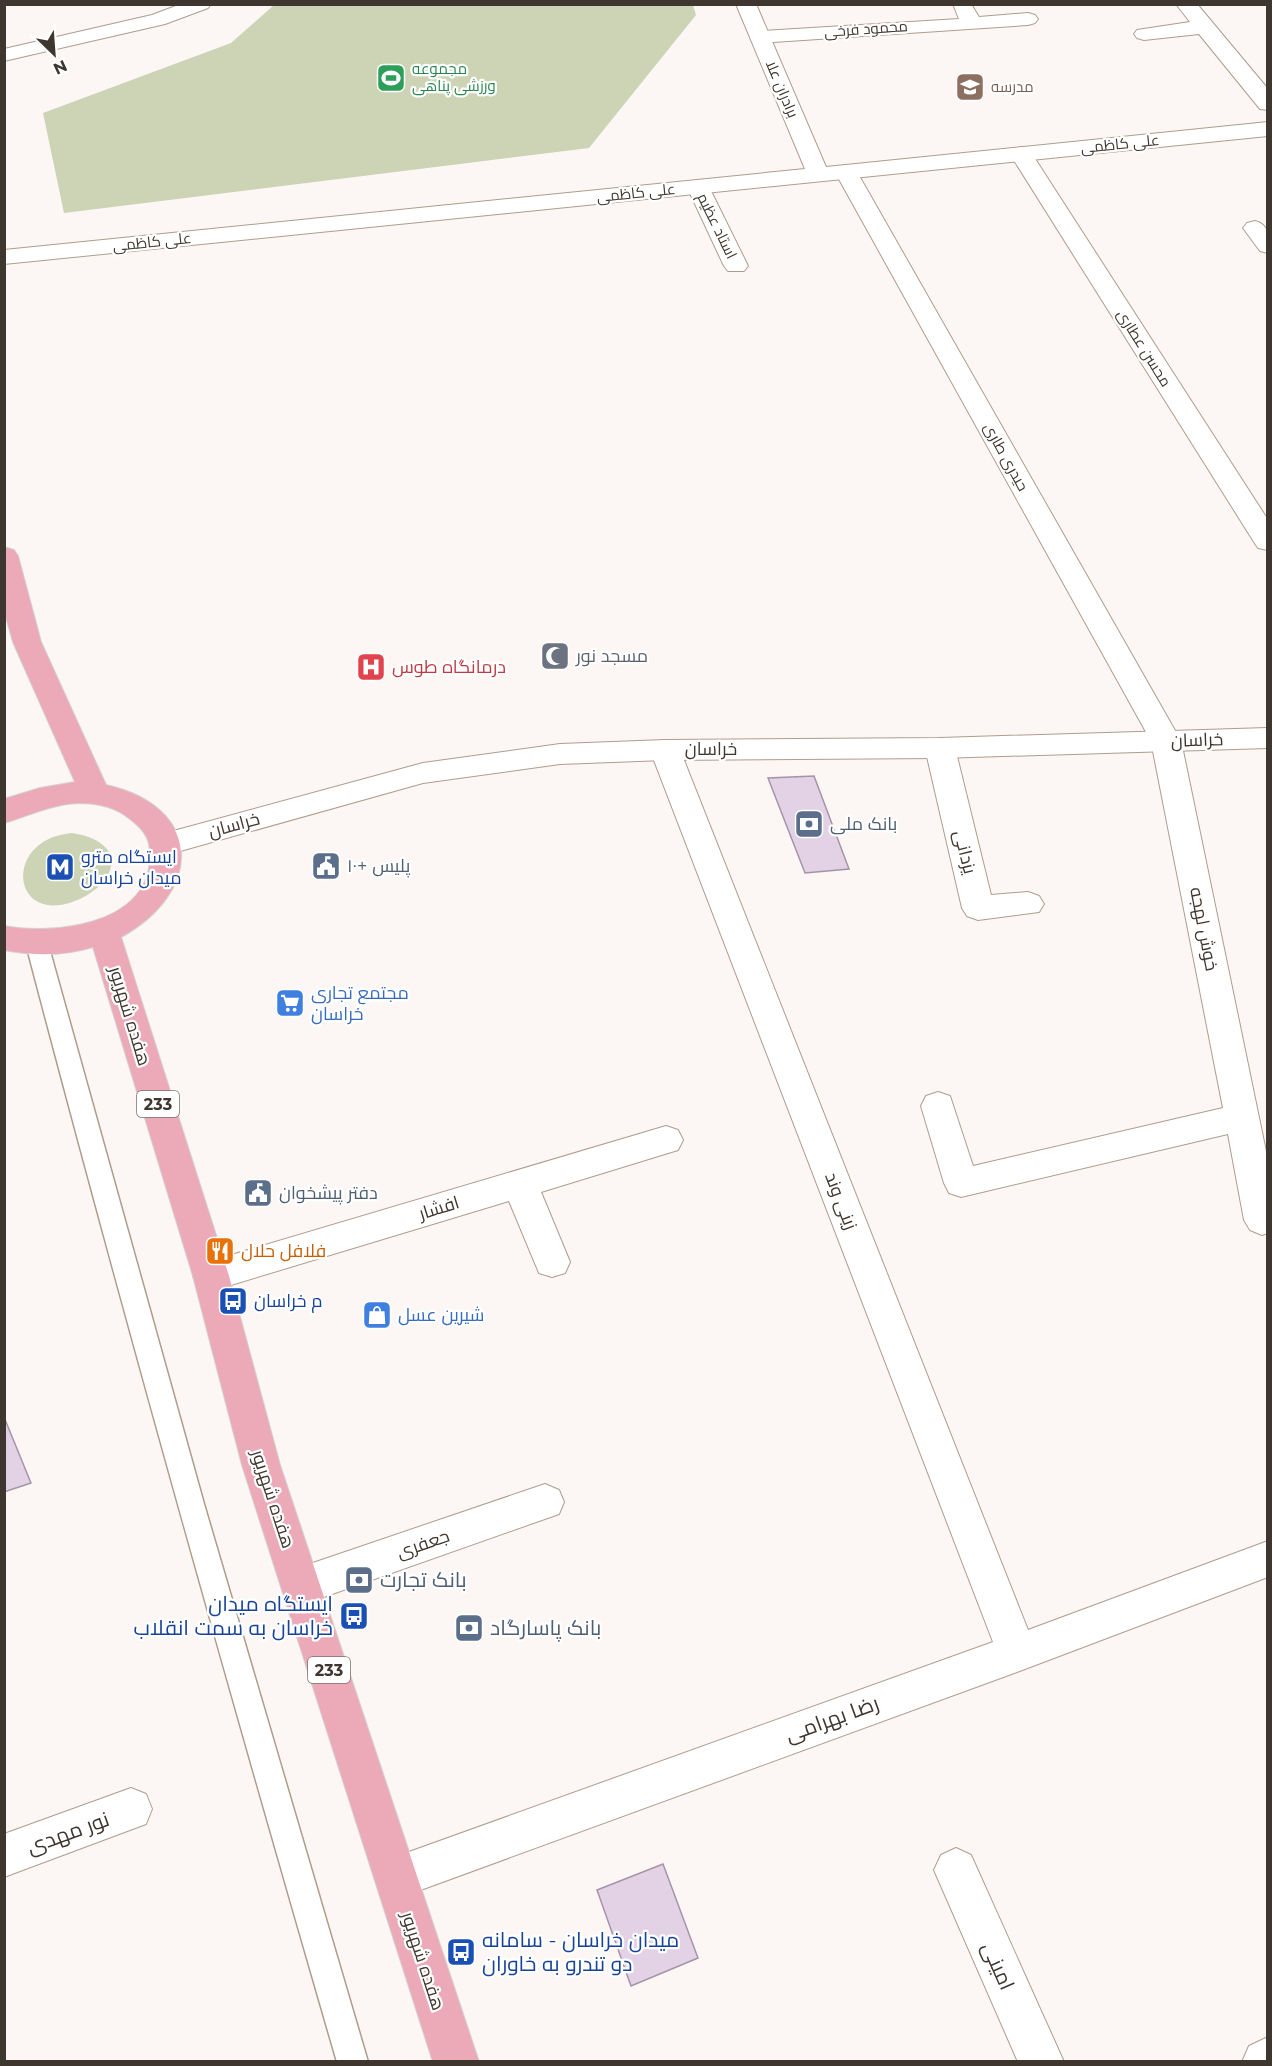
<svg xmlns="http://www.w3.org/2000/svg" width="1272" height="2066" font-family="Montserrat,Cairo,sans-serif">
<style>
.green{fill:#cdd3b5}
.building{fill:#e3d2e6;stroke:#a594a8;stroke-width:1.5}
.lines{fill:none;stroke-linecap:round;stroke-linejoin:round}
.service-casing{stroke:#b09c8c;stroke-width:3}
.minor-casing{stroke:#b09c8c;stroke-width:2}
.tertiary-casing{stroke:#b09c8c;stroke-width:2}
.secondary-casing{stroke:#b09c8c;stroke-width:2}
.primary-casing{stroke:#d5d3d1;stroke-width:2}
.service{fill:#fff;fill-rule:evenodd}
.minor{fill:#fff;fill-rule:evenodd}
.tertiary{fill:#fff;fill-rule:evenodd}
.secondary{fill:#fff;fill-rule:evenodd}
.primary{fill:#eca9b7;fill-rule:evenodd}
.labels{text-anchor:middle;stroke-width:4.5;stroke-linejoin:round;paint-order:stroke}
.far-street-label{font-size:15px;fill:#3e362f;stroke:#fff}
.far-leisure-label{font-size:15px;fill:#27864d;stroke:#fff;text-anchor:start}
.far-education-label{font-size:15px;fill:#785e54;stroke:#fff;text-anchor:start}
.shield{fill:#fff;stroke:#78726d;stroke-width:1.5}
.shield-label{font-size:16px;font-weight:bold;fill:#3e362f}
.worship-label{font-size:18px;fill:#5b616d;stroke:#fff;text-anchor:start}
.health-label{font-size:18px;fill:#be3a42;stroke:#fff;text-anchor:start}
.street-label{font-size:18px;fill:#3e362f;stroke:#fff}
.service-label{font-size:18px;fill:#4e5e75;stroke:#fff;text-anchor:start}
.transit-label{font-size:18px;fill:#164399;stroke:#fff;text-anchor:start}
.shop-label{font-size:18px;fill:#366cbe;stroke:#fff;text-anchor:start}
.food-label{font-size:18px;fill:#c56008;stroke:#fff;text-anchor:start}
.near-service-label{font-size:21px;fill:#4e5e75;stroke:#fff;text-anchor:start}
.near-transit-label{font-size:21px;fill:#164399;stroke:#fff;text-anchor:end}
.near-street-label{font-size:21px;fill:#3e362f;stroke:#fff}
</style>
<rect width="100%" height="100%" fill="#fcf7f4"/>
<g class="green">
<polygon points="693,5 696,15 589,148 64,213 43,113 231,43 274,5"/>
<path d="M 72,833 C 92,836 120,847 109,873 C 104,884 93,892 82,898 C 11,932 0,839 72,833 Z"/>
</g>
<g class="building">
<polygon points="814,776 849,869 805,873 768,778"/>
<polygon points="4,1417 31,1483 4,1492"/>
<polygon points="663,1864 698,1958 631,1986 597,1890"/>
</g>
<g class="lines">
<g class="service-casing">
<path id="service" d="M 37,936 L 45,938 L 48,944 L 204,1504 L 368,2062 L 337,2062 C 229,1690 124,1318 26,944 L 29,938 Z"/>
</g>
<g class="minor-casing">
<g id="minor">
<polygon points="181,4 211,4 208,8 165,24 4,61 4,49 152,15"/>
<polygon points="953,4 971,4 979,17 1028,13 1035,15 1038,19 1035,23 1028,25 760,43 753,41 750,37 753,33 760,31 959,19"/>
<polygon points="1176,4 1197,4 1268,89 1268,110 1260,109 1199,34 1144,40 1137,38 1134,34 1137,30 1190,22"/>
<polygon points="1021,147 1029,149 1032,154 1268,520 1268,550 1258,548 1254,542 1010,154 1013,149"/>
<polygon points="846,165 854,167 857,172 1181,741 1268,1161 1268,1233 1262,1235 1250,1230 1244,1220 1228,1134 961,1197 949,1193 944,1183 921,1106 926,1096 938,1092 950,1096 973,1166 1223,1108 1151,741 835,172 838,167"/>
<polygon points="698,180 706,182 709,187 748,266 744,271 728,271 724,266 687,187 690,182"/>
<path d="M 1255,221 C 1271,225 1268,239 1268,253 L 1260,251 L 1243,228 L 1247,223 Z"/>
<polygon points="940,738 950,741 955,748 991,895 1028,892 1039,896 1044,904 1039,912 978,920 967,916 962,908 925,748 930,741"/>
<polygon points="665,740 675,743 680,750 1028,1630 1268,1541 1268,1577 1017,1672 396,1899 381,1892 374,1877 381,1862 993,1642 650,750 655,743"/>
<polygon points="666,1126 678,1130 683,1140 678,1150 541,1192 570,1262 565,1273 552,1277 539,1273 509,1201 211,1291 198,1287 193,1276 198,1265 211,1261"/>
<polygon points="545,1484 559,1490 564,1502 559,1514 301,1605 287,1599 281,1586 287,1573 301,1567"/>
<polygon points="131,1788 146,1794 152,1809 146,1824 4,1877 4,1834"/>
<polygon points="956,1848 971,1855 1064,2062 1018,2062 934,1870 941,1855"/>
<polygon points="1268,2037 1268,2062 1242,2062 1249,2046"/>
</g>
</g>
<g class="tertiary-casing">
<polygon id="tertiary" points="736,4 756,4 826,167 1268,122 1268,136 4,264 4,250 805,169"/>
</g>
<g class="secondary-casing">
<polygon id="secondary" points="1268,728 1268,748 940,758 665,760 560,764 423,783 166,855 155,852 151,844 155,836 166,833 423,763 560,744 665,740 940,738"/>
</g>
<g class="primary-casing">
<path id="primary" d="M 4,547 L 14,550 L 18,556 L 41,642 L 106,785 C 204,807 203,892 121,937 L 229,1276 L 280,1465 L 479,2062 L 433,2062 L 242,1465 L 193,1276 L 93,947 C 63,956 34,956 4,950 L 4,926 C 53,935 145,926 150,861 C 151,841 147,832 130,819 C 116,807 98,803 79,803 C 52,804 30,815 4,823 L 4,799 L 40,788 L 75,782 L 13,642 L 4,610 Z"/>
</g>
<use href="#service" class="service"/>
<use href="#minor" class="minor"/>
<use href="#tertiary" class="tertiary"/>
<use href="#secondary" class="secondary"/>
<use href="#primary" class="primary"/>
</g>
<defs>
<g id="stadium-square" transform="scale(1.5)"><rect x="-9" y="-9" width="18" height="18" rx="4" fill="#2e9e5b" stroke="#fff"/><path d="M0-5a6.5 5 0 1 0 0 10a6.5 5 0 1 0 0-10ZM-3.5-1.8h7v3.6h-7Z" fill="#fff"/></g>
<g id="school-square" transform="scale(1.5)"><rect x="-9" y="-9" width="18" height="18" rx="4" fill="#8d6e63" stroke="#fff"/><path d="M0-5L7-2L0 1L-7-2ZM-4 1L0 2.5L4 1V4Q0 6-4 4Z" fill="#fff"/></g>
<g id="mosque-square" transform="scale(1.5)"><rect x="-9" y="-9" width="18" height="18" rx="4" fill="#6b7280" stroke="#fff"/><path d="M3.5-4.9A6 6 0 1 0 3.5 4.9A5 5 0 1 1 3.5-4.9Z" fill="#fff"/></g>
<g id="hospital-square" transform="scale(1.5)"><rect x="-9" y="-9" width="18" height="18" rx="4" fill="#e0444e" stroke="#fff"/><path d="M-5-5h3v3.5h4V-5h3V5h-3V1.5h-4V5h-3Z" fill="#fff"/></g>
<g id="bank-square" transform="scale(1.5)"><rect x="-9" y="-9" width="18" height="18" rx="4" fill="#5c6f8a" stroke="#fff"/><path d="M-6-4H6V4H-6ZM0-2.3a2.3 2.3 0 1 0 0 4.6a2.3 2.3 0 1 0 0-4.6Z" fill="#fff"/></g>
<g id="civic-square" transform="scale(1.5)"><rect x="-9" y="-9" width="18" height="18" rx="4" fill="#5c6f8a" stroke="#fff"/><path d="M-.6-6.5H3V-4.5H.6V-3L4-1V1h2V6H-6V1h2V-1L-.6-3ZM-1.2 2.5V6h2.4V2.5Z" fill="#fff"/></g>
<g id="metro-square" transform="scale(1.5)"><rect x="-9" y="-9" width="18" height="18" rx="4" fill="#1a4fb4" stroke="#fff"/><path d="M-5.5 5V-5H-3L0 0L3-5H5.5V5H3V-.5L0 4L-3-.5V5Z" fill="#fff"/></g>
<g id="supermarket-square" transform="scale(1.5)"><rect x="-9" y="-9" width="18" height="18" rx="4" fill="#3f7fe0" stroke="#fff"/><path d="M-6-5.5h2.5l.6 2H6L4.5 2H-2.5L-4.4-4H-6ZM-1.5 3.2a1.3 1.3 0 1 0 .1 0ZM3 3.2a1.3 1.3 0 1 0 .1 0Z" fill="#fff"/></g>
<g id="restaurant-square" transform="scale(1.5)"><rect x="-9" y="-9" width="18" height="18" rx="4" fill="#e8710a" stroke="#fff"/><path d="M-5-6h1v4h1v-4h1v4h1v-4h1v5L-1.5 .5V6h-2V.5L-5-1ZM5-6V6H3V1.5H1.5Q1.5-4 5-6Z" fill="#fff"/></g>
<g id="bus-square" transform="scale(1.5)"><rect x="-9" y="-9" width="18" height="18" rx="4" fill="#1a4fb4" stroke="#fff"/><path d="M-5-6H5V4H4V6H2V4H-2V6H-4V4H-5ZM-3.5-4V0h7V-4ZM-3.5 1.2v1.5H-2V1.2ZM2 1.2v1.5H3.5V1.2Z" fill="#fff"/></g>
<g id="shop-square" transform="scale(1.5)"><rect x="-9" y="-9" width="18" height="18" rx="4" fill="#3f7fe0" stroke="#fff"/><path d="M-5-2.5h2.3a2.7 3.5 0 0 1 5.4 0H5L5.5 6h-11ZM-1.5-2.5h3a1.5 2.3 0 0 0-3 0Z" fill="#fff"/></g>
</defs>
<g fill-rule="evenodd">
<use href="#stadium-square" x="391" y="78"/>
<use href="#school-square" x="970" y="87"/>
<use href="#mosque-square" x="555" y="656"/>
<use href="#hospital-square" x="371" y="667"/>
<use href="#bank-square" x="809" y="824"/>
<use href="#civic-square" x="326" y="866"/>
<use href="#metro-square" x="60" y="867"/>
<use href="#supermarket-square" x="290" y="1003"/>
<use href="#civic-square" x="258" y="1193"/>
<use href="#restaurant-square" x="220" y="1251"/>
<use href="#bus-square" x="233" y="1301"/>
<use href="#shop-square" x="377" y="1315"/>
<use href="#bank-square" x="359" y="1580"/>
<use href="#bus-square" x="354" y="1616"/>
<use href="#bank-square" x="469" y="1628"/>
<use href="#bus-square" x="461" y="1952"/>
</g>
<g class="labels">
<g class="far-street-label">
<text transform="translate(866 29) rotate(-4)" y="5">محمود فرخی</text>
<text transform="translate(782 89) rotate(67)" y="5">برادران علا</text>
<text transform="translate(1120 144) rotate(-6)" y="5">علی کاظمی</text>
<text transform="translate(636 193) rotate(-6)" y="5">علی کاظمی</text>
<text transform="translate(717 226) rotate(64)" y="5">استاد عظیم</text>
<text transform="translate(152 242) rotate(-6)" y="5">علی کاظمی</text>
<text transform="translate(1144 348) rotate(58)" y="5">محسن عطاری</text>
<text transform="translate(1006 457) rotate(61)" y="5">حیدری طاری</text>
</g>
<g class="far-leisure-label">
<text x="412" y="74">مجموعه<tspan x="412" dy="17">ورزشی پناهی</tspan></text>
</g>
<g class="far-education-label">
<text x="991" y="92">مدرسه</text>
</g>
<g class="shield">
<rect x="137" y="1091" width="42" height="26" rx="4.5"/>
<rect x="308" y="1657" width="42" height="26" rx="4.5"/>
</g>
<g class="shield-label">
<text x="158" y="1110">233</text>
<text x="329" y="1676">233</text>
</g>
<g class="worship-label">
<text x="576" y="662">مسجد نور</text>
</g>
<g class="health-label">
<text x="392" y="673">درمانگاه طوس</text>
</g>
<g class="street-label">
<text transform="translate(1197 740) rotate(-2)" y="6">خراسان</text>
<text x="711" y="755">خراسان</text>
<text transform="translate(234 825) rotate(-15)" y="6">خراسان</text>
<text transform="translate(965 852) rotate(76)" y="6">یزدانی</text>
<text transform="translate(1204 929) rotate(79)" y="6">خوش لهجه</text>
<text transform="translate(130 1016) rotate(73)" y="6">هفده شهریور</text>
<text transform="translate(841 1201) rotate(69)" y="6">زینی وند</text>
<text transform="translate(439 1208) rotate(-17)" y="6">افشار</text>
<text transform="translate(273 1499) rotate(72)" y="6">هفده شهریور</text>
<text transform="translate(423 1544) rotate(-19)" y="6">جعفری</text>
<text transform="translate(423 1961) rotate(72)" y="6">هفده شهریور</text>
</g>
<g class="service-label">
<text x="830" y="830">بانک ملی</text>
<text x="347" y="872">پلیس +۱۰</text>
<text x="279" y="1199">دفتر پیشخوان</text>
</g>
<g class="transit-label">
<text x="81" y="863">ایستگاه مترو<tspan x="81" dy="21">میدان خراسان</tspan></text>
<text x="254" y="1307">م خراسان</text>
</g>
<g class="shop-label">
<text x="311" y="999">مجتمع تجاری<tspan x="311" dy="21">خراسان</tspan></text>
<text x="398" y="1321">شیرین عسل</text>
</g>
<g class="food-label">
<text x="241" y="1257">فلافل حلال</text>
</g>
<g class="near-service-label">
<text x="380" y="1587">بانک تجارت</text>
<text x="490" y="1635">بانک پاسارگاد</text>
</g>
<g class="near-transit-label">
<text x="333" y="1611">ایستگاه میدان<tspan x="333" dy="24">خراسان به سمت انقلاب</tspan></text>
<text x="482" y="1947" text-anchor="start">میدان خراسان - سامانه<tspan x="482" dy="24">دو تندرو به خاوران</tspan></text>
</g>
<g class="near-street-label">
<text transform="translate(832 1719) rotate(-20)" y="7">رضا بهرامی</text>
<text transform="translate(68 1833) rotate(-20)" y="7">نور مهدی</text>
<text transform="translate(998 1966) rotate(66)" y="7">امینی</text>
</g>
</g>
<rect width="1272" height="2066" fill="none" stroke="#3e362f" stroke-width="12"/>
<g transform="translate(54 54) rotate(155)" stroke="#ffffff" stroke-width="4.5" paint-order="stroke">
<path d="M0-4.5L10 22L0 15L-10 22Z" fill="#3e362f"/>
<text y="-9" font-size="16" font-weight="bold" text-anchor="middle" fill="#3e362f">N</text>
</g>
</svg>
